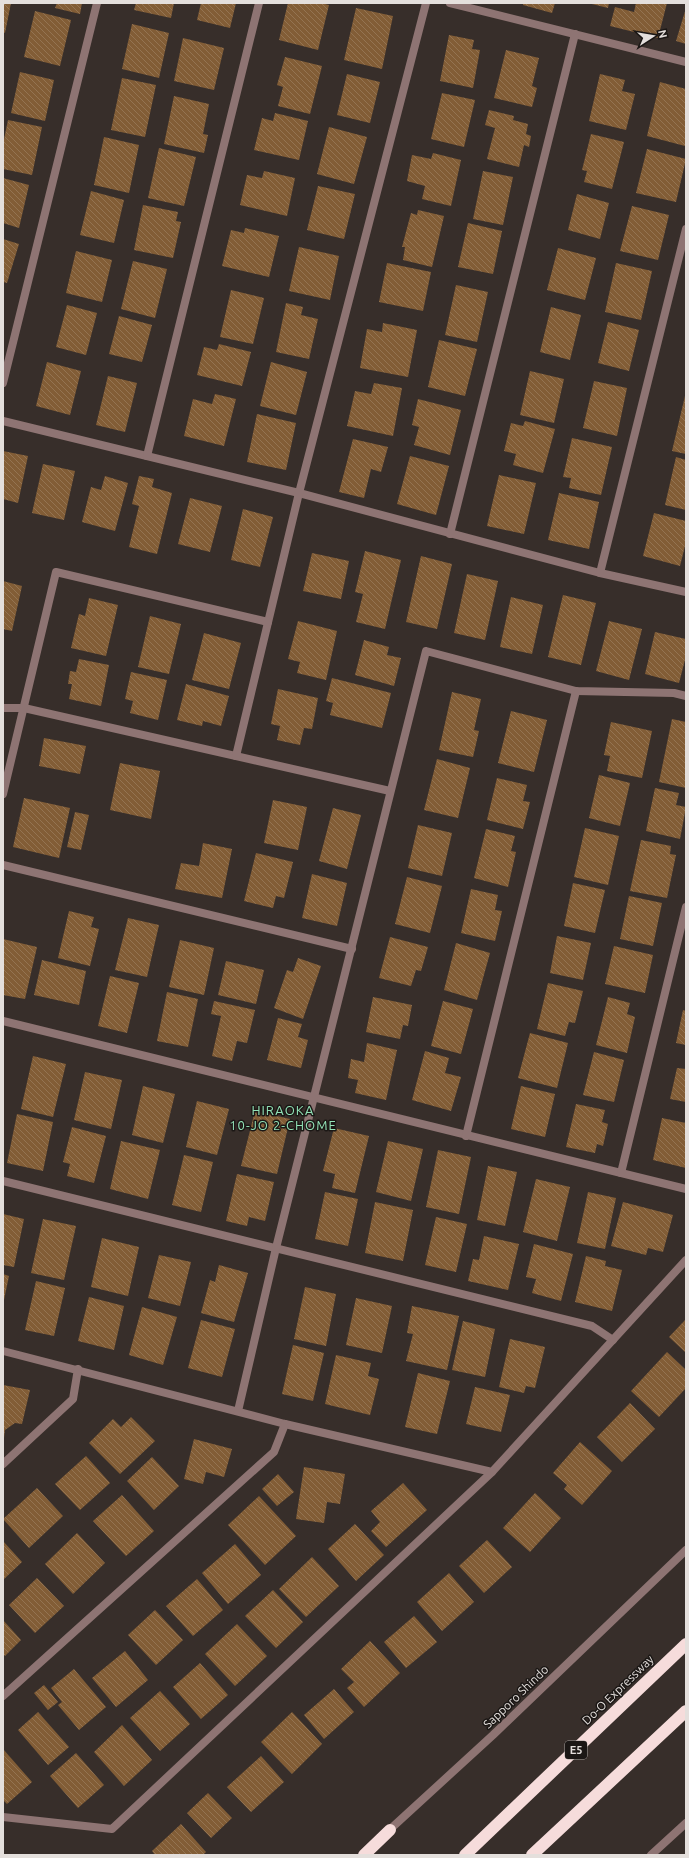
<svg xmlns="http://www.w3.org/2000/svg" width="689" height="1858" font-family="Ubuntu,sans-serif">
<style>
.building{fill:url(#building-back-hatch)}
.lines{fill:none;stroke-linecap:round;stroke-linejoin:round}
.minor{stroke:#8e7473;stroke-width:8}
.tertiary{stroke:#8e7473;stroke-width:8}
.motorway{stroke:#f6dcdb;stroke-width:12}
.labels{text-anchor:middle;stroke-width:3;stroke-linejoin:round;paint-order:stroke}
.shield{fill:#1b1715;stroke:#a8a3a0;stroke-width:1}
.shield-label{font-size:11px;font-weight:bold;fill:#e4dfdc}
.street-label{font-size:12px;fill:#e4dfdc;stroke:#1b1715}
.neighbourhood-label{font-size:13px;letter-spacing:1px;fill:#93e3b7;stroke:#1b1715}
</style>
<defs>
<pattern id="building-back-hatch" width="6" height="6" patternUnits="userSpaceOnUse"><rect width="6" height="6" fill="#825d36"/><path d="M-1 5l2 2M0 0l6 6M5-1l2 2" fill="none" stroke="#947452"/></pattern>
</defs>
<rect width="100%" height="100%" fill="#372e2a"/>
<g class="building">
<polygon points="3,3 11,3 5,33 3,32"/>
<polygon points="57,3 82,3 80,14 55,8"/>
<polygon points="136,3 174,3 171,18 134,10"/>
<polygon points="201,3 236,3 230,28 197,20"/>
<polygon points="288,3 321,3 329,5 318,50 279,40"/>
<polygon points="523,3 555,3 552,13 523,5"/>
<polygon points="588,3 609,3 608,8"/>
<polygon points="636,3 667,3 658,38 610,26 615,7 634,12"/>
<polygon points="356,8 393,16 382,69 344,60"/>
<polygon points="686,8 686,44 676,41"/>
<polygon points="35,11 71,20 60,66 24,57"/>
<polygon points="132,24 169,33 159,78 122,69"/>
<polygon points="449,35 474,40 472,49 480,50 473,88 440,81"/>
<polygon points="183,38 224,48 214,90 174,81"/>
<polygon points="506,50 539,58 532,86 537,88 532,107 494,98"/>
<polygon points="285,57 322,66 310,114 278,106 283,87 277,85"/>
<polygon points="20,72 54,80 45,121 11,113"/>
<polygon points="347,74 380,82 370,123 337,115"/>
<polygon points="600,74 625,80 622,91 635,94 626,130 589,121"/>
<polygon points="122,78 156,85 145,137 111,130"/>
<polygon points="660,82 686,89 685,146 647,136"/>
<polygon points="442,93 475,100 464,147 431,139"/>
<polygon points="174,96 209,104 203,134 208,135 204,153 164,144"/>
<polygon points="489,110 514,116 513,120 528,124 526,134 531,136 529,147 524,145 519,167 487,159 495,128 485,125"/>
<polygon points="275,113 308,121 299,160 254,150 262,118 273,121"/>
<polygon points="8,120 42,127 32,175 3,169 3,144"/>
<polygon points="329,127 367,137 354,184 317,174"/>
<polygon points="591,134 624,142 612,189 584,182 587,171 582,170"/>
<polygon points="104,137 139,145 129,193 94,185"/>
<polygon points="159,148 196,157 184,206 148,198"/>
<polygon points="647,149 686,159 676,202 636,193"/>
<polygon points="433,153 461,160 451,206 422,199 425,186 407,181 412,155 431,159"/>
<polygon points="264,171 295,178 287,216 240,205 247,175 262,178"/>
<polygon points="483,171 513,177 503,225 473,219"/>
<polygon points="3,178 29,185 19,228 3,223"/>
<polygon points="318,186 355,194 344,239 307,230"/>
<polygon points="91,191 124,200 114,243 80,235"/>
<polygon points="577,194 609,203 600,239 568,230"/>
<polygon points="143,205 178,212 176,221 181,222 173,258 134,250"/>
<polygon points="632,206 669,215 658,260 620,251"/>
<polygon points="418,210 444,216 432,267 403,260 405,247 402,247 411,213 417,215"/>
<polygon points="468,223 502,231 493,274 458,267"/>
<polygon points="245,228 279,236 269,277 222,266 231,230 244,233"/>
<polygon points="3,239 19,244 7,283 3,282"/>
<polygon points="299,247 339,256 330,300 289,291"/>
<polygon points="558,248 596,258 585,300 547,290"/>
<polygon points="76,251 112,260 102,302 66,293"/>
<polygon points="133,261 167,269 155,318 121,309"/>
<polygon points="387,263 431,272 423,311 379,302"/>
<polygon points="616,263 652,271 641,320 605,312"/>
<polygon points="456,285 488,292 477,342 445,335"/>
<polygon points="231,290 264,298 253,344 220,337"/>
<polygon points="286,303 303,307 301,315 318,319 309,359 276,352"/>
<polygon points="67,305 97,313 86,355 56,347"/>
<polygon points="551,307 581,315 570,360 540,352"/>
<polygon points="119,316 152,325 142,362 109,354"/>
<polygon points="608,322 639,330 629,371 598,363"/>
<polygon points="383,323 417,330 408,377 360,368 367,329 382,332"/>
<polygon points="439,340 477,349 465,396 428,387"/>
<polygon points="219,344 251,352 242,386 197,375 204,347 217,350"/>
<polygon points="47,362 81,371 70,415 36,406"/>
<polygon points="271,362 307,372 296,415 260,406"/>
<polygon points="530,371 564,379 554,423 520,415"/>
<polygon points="108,376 137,383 125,432 96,425"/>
<polygon points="594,381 627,388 617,436 583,428"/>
<polygon points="374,383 402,388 393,436 347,426 355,391 371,394"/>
<polygon points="215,394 236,399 224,446 184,436 193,399 212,404"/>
<polygon points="685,396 686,396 686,454 672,451"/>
<polygon points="418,399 461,410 450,455 414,445 419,427 412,425"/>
<polygon points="257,414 296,423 286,470 247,462"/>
<polygon points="525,421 555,429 543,473 513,465 516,454 504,451 511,423 523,426"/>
<polygon points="572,438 612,447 601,495 569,488 571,478 563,477"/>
<polygon points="353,439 388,447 381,472 371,469 364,498 339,492"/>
<polygon points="3,451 28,456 18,503 3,499"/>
<polygon points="410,456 449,466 436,515 397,504"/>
<polygon points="676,457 686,460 686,510 665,505"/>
<polygon points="43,464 75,471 64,520 32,513"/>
<polygon points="499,475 536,483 524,534 487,526"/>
<polygon points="105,476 128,483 115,531 82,522 91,487 101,490"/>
<polygon points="139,476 154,479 152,487 172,493 157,554 129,547 139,506 132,504"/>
<polygon points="559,493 599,502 589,549 548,540"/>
<polygon points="190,498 222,506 210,552 178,544"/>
<polygon points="243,509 273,517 260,567 231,560"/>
<polygon points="654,513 686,521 686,542 680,566 643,556"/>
<polygon points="365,551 401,560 385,629 356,622 363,594 355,592"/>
<polygon points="312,553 349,561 341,599 303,591"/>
<polygon points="421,556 452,564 437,629 406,622"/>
<polygon points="467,574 498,581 485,640 454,633"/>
<polygon points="3,581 22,586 12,631 3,629"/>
<polygon points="563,595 596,603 581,665 548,657"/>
<polygon points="511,597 543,605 532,654 500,647"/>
<polygon points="89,598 118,605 106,656 71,648 79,614 85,616"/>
<polygon points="150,616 181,624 169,674 138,667"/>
<polygon points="298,621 337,631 326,680 297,673 300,662 288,659"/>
<polygon points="609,621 642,629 629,680 596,671"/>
<polygon points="655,632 686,639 686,656 679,683 645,674"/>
<polygon points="204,633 241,643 229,689 192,680"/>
<polygon points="364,640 389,647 387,655 401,658 394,686 355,675"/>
<polygon points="79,659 109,665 101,706 69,699 72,684 68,684 70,671 76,672"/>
<polygon points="131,672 167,680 158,720 130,713 133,701 125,699"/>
<polygon points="332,678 391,693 382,728 330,715 333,703 326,701"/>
<polygon points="186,684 229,696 221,726 203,721 202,726 177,720"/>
<polygon points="278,689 318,698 312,729 304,728 300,745 277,740 280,726 271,724"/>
<polygon points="452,692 481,699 474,730 479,731 473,757 439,750"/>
<polygon points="511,711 547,720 534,772 498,763"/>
<polygon points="672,719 686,722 686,788 659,782"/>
<polygon points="611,722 652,731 642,778 607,771 610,756 604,755"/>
<polygon points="44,738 86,746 80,774 39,766"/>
<polygon points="437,759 470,768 458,818 424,810"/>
<polygon points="120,763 160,771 151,819 110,810"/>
<polygon points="599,775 630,783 620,826 589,818"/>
<polygon points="497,778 527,785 523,801 530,802 523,829 487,820"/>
<polygon points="655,788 679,793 676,805 686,807 680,839 646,831"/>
<polygon points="24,798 70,808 59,858 13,847"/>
<polygon points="273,800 307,807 298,850 264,843"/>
<polygon points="333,808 361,815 347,869 319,861"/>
<polygon points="75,812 89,815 81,850 67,847"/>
<polygon points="418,825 452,833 442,876 408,868"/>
<polygon points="585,828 619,836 608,885 574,877"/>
<polygon points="486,829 515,836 511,851 516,852 508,887 474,878"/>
<polygon points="641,840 671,846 670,854 676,855 667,898 630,891"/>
<polygon points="203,843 232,849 222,898 175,889 181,863 199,866"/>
<polygon points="256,853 293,862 284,898 276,896 273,908 244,901"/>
<polygon points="312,874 347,883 337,926 302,918"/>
<polygon points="407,877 442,886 430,933 395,924"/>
<polygon points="573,883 605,890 595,933 564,926"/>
<polygon points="471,889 498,895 495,910 502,911 495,941 461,933"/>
<polygon points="629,896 662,903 653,946 620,939"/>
<polygon points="69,911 94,917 91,927 99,929 90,966 58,958"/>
<polygon points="128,918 159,925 147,977 115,970"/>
<polygon points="557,936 591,943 583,980 550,973"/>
<polygon points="390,937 428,947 421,971 416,970 411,986 379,978"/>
<polygon points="3,939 37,947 25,999 3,995"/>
<polygon points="180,940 214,948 204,995 169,987"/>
<polygon points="456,943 490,953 477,1000 444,990"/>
<polygon points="614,946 653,955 645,993 605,984"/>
<polygon points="298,958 321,966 303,1019 274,1008 287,970 293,972"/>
<polygon points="42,960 86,971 79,1005 34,995"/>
<polygon points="226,961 264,970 256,1004 218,995"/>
<polygon points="110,976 139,983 127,1033 98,1026"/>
<polygon points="548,983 583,991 575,1023 569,1022 565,1036 537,1029"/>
<polygon points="167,992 198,999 188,1047 157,1041"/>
<polygon points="373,997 412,1005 408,1026 403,1025 400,1039 366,1032"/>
<polygon points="608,997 630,1003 627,1014 635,1017 627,1053 596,1045"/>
<polygon points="214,1001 255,1010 247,1043 237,1041 232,1061 212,1056 221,1016 211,1014"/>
<polygon points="443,1001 473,1009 461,1054 431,1046"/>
<polygon points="683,1010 686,1011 686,1045 676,1043"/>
<polygon points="278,1018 302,1024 298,1037 308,1040 301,1068 267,1060"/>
<polygon points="530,1033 568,1043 557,1088 518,1078"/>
<polygon points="367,1043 397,1050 386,1100 355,1093 358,1080 348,1078 351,1059 364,1062"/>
<polygon points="425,1051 449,1058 445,1073 461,1077 451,1111 412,1100"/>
<polygon points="594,1052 624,1060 614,1102 583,1095"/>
<polygon points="33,1056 66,1064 53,1117 21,1109"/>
<polygon points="677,1068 686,1069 686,1102 670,1099"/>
<polygon points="85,1072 122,1080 111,1129 74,1120"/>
<polygon points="143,1086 175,1094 163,1143 132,1135"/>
<polygon points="521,1086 555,1094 545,1137 511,1129"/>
<polygon points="197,1101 229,1109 217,1155 186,1147"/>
<polygon points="576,1104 605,1110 602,1122 608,1124 603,1146 597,1144 595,1153 566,1147"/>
<polygon points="255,1111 290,1119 277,1174 241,1166"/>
<polygon points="17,1114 53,1122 43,1171 7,1163"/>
<polygon points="662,1118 686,1123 686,1168 653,1160"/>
<polygon points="72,1127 106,1136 94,1183 67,1176 70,1164 63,1162"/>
<polygon points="334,1128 369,1136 355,1193 332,1188 335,1174 323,1171"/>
<polygon points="121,1141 160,1150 148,1199 110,1189"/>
<polygon points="388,1141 423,1149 411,1201 376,1192"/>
<polygon points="438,1150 471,1157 459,1214 426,1207"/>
<polygon points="184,1155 213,1162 201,1212 172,1205"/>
<polygon points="488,1166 517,1172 505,1226 477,1220"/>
<polygon points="237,1174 274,1182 265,1221 249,1217 247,1226 226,1221"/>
<polygon points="536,1179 570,1187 557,1241 523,1232"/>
<polygon points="325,1192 358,1199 348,1246 315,1239"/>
<polygon points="588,1192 616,1198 605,1249 577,1243"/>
<polygon points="375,1202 413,1210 403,1261 365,1253"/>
<polygon points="623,1202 673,1215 663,1252 648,1248 646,1255 611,1246"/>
<polygon points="3,1214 24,1219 14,1267 3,1265"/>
<polygon points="436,1217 467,1224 456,1272 425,1265"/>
<polygon points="43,1219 76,1226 64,1280 31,1273"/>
<polygon points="484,1236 519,1244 508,1290 468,1281 473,1259 479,1260"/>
<polygon points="102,1238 139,1247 128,1296 91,1287"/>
<polygon points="534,1244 573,1254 561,1301 532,1293 536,1279 526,1277"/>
<polygon points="159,1255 191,1262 180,1306 148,1298"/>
<polygon points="586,1256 606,1261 605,1266 622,1270 612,1311 575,1302"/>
<polygon points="219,1265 248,1273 234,1322 201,1313 210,1280 215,1282"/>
<polygon points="3,1274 9,1276 4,1300 3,1300"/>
<polygon points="36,1281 65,1288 54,1336 25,1330"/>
<polygon points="305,1287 336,1294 326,1346 294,1339"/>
<polygon points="89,1297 124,1306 114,1350 78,1341"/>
<polygon points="356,1298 392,1306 382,1353 346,1345"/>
<polygon points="412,1306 459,1316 447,1370 406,1361 413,1334 407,1333"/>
<polygon points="142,1307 177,1317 163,1365 129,1355"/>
<polygon points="686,1319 686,1353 669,1337"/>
<polygon points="201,1320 235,1329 222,1377 188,1368"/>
<polygon points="463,1321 495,1329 485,1377 452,1370"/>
<polygon points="510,1339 545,1347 535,1388 526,1386 524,1393 499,1387"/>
<polygon points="293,1345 324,1353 313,1401 282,1394"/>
<polygon points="667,1352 686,1370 686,1388 659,1417 631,1391"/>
<polygon points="336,1355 371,1363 368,1376 379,1379 370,1415 325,1404"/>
<polygon points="418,1373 450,1381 437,1434 405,1427"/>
<polygon points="3,1385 30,1390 22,1424 15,1423 5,1430 4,1438"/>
<polygon points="475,1387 510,1395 501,1432 466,1424"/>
<polygon points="630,1403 655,1429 622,1462 597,1437"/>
<polygon points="131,1417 155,1441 120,1474 89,1443 113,1419 121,1427"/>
<polygon points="194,1439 232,1449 224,1477 206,1472 203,1484 184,1479"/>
<polygon points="580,1442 612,1471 582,1505 564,1489 567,1485 553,1473"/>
<polygon points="86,1456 110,1483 80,1510 55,1484"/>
<polygon points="152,1457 179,1486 154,1510 127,1481"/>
<polygon points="304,1467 345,1474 340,1504 327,1502 324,1523 296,1519"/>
<polygon points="278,1474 294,1492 277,1506 262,1489"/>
<polygon points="403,1483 427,1510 386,1547 371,1531 380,1522 371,1511"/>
<polygon points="37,1488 63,1516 29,1548 3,1519"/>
<polygon points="535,1493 561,1518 530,1552 503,1528"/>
<polygon points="122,1495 154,1531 126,1556 93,1521"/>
<polygon points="259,1496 296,1536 265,1565 228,1525"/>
<polygon points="355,1524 384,1555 356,1581 328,1549"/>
<polygon points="77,1533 105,1563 73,1594 45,1564"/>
<polygon points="487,1540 512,1567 484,1593 459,1566"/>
<polygon points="3,1541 22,1562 3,1580"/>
<polygon points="235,1544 261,1575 228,1604 202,1573"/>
<polygon points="312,1557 339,1586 306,1617 279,1589"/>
<polygon points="449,1573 474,1602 442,1631 417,1602"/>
<polygon points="37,1578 64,1606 35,1633 9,1605"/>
<polygon points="197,1579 223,1610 193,1636 166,1606"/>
<polygon points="273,1590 303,1622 276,1648 245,1616"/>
<polygon points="155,1610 183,1640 156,1665 128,1635"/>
<polygon points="414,1616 437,1642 406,1668 384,1642"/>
<polygon points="3,1620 21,1640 5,1656 3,1654"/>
<polygon points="237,1624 267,1656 235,1686 205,1654"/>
<polygon points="370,1641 400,1673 364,1707 347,1688 354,1682 341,1669"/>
<polygon points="125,1651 148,1680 116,1707 92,1678"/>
<polygon points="200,1663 228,1695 201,1719 173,1687"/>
<polygon points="74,1669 106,1707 79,1730 58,1705 62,1702 51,1688"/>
<polygon points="44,1685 58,1702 48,1710 34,1693"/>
<polygon points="334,1689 354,1712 324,1739 304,1715"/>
<polygon points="160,1691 190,1724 160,1751 130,1718"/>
<polygon points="38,1712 69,1747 48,1765 18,1730"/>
<polygon points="292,1712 322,1744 292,1774 261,1742"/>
<polygon points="122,1725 152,1760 124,1786 94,1752"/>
<polygon points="3,1749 32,1782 7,1804 3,1800"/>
<polygon points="76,1753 104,1785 78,1808 50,1776"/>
<polygon points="261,1756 284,1782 251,1812 227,1787"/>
<polygon points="208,1793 232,1818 211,1838 187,1813"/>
<polygon points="181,1824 206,1852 203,1855 155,1855 152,1851"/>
</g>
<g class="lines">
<g class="minor">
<polyline points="450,3 686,62"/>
<polyline points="3,383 97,3"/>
<polyline points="3,421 299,493 600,573 686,592"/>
<polyline points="147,456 259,3"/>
<polyline points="450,534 575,34"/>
<polyline points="600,573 686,229"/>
<polyline points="3,708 24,708 390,791"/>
<polyline points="236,756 299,493 426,3"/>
<polyline points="3,794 56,572 268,622"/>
<polyline points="3,865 352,949"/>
<polyline points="3,1021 686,1189"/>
<polyline points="466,1136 576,691"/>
<polyline points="621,1173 686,907"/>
<polyline points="3,1181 592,1326 613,1340"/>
<polyline points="3,1351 285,1424 492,1472 686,1260"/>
<polyline points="238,1411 276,1248 426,651 576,691 674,693 686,696"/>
<polyline points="3,1464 73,1399 78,1369"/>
<polyline points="3,1696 274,1452 285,1424"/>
<polyline points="3,1817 112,1829 492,1472"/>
</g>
<g class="tertiary">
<polyline points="386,1833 493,1735 686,1550"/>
<polyline points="651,1855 686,1823"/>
</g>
<g class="motorway">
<polyline points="364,1855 390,1830"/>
<polyline points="465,1855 686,1644"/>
<polyline points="532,1855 686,1711"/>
</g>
</g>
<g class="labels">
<rect class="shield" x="565" y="1741" width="22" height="18" rx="3"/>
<g class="shield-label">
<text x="576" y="1754">E5</text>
</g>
<g class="street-label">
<text transform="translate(618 1690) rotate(-44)" y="4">Do-O Expressway</text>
<text transform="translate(516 1697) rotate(-44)" y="4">Sapporo Shindo</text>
</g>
<g class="neighbourhood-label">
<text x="283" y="1115">HIRAOKA<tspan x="283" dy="15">10-JO 2-CHOME</tspan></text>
</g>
</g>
<rect width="689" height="1858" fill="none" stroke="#e4dfdc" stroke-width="8"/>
<g transform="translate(653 36) rotate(78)" stroke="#1b1715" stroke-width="3" paint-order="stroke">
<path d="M0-3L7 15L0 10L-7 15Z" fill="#e4dfdc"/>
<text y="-6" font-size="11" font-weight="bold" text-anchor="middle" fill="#e4dfdc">N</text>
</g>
</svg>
